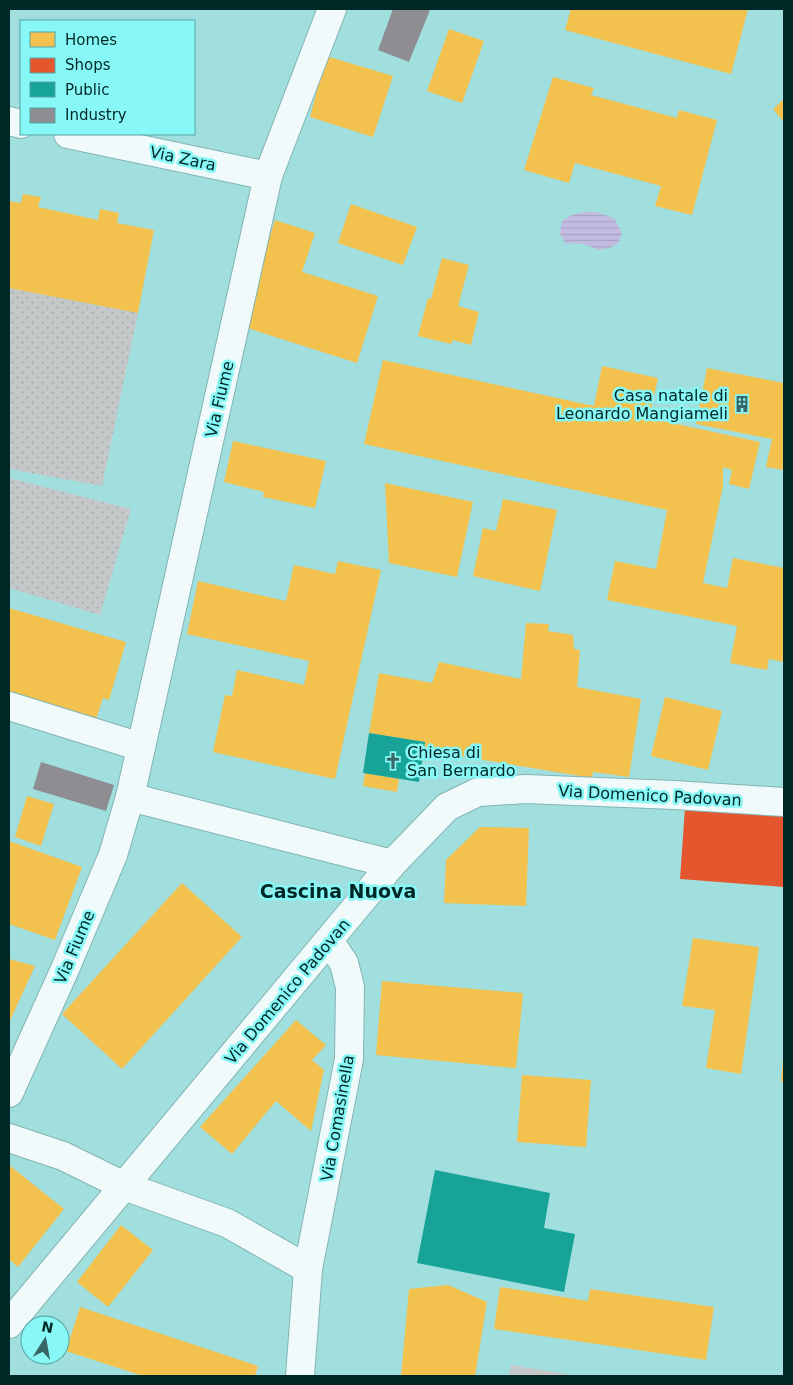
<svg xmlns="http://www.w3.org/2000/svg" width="793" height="1385" font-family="'DejaVu Sans',sans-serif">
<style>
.grass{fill:url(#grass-dots)}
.pitch{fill:#c5c8c9}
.water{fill:url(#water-rules)}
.homes{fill:#f2c14e}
.shops{fill:#e4572e}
.public{fill:#17a398}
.industry{fill:#8d8d92}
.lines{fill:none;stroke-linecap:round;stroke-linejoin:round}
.minor-casing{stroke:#81b4b3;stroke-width:30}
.minor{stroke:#f1fafa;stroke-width:28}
.labels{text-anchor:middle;stroke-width:5;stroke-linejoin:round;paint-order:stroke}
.street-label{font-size:16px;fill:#012727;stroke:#88f8f6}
.poi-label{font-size:16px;fill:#012727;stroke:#88f8f6;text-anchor:end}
.quarter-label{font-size:19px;font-weight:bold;fill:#012727;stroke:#88f8f6}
</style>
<defs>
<pattern id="grass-dots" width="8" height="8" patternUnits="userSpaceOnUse" patternTransform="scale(1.25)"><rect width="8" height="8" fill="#c5c8c9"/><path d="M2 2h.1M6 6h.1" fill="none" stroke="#a7acad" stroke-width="1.8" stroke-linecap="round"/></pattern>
<pattern id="water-rules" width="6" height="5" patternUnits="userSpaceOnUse" patternTransform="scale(1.25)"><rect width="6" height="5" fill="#c3bce2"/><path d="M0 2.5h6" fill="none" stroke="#a6a2c2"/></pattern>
</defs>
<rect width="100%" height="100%" fill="#a1dfde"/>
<g class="grass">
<polygon points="9,288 138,313 102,486 9,469"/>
<polygon points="9,478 131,509 100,615 9,588"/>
</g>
<polygon class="pitch" points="511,1365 577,1376 509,1376"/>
<path class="water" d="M 583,212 L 596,212 L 614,218 L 622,233 L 619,243 L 609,248 L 598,250 C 587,244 578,242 566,244 L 560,234 L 562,221 L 572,215 Z"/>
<g class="homes">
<polygon points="571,9 748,9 731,74 565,30"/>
<polygon points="449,29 484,41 462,103 427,91"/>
<polygon points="326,56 393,76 373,137 310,117"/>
<polygon points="553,77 594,88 591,95 677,118 679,110 717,120 692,215 655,206 661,186 575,163 569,183 524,170"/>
<polygon points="784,99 784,122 773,109"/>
<polygon points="23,194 41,197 38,207 98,220 100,209 119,213 117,223 154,230 138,313 9,288 9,201 21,203"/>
<polygon points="351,204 417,227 403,265 338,243"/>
<polygon points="275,220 315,233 302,272 378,296 357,363 241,326"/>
<polygon points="442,258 469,265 458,306 479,312 471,345 453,340 451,344 418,336 428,298 431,299"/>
<polygon points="383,360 594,406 602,366 658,378 649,418 760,442 749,489 729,484 732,470 723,467 723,486 703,583 727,588 733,558 784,568 784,662 769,659 767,670 730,663 737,626 607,600 615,561 656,569 667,510 364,444"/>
<polygon points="707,368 784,383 784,470 766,467 772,439 696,424"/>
<polygon points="233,441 326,461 315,508 263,497 264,492 224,482"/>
<polygon points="385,483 473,502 457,577 389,563"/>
<polygon points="503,499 557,510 540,591 473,576 483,528 496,531"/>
<polygon points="338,561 381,570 335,779 213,752 225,695 232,696 237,670 304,685 309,661 187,634 198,581 286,601 294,565 335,574"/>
<polygon points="9,608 126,642 109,700 103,698 95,722 9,698"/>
<polygon points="526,623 549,624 548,631 573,635 574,649 580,650 577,687 641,699 629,777 593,772 592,778 424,750 425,742 369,733 379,673 432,683 439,662 521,679"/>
<polygon points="665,697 722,711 708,770 651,756"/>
<polygon points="365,773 399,779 397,792 363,786"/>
<polygon points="27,796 54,804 41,846 15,837"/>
<polygon points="480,827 529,828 526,906 444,903 446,860"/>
<polygon points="9,841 82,867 55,940 9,924"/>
<polygon points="182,883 242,937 122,1069 62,1014"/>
<polygon points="693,938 759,947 741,1074 706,1068 715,1010 682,1006"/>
<polygon points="9,959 35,966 9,1023"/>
<polygon points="382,981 523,993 516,1068 376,1055"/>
<polygon points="296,1020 326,1045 312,1060 324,1070 311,1131 276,1101 232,1154 200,1127"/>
<polygon points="783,1059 784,1059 784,1082 781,1082"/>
<polygon points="522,1075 591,1080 586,1147 517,1142"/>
<polygon points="9,1165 64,1209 18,1267 9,1259"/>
<polygon points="121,1225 153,1250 108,1307 77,1282"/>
<polygon points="448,1285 487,1302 475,1376 401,1376 409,1289"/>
<polygon points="500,1287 588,1301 590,1289 714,1307 706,1360 494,1329"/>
<polygon points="80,1307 258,1366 255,1376 143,1376 66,1351"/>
</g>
<polygon class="shops" points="685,808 784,816 784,887 680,879"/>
<g class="public">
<polygon points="369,733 425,742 419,782 363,773"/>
<polygon points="435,1170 550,1193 544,1228 575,1234 564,1292 417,1263"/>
</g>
<g class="industry">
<polygon points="393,9 430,10 409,62 378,50"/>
<polygon points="41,762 114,785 106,811 33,789"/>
</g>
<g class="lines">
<g class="minor-casing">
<g id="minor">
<polyline points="9,121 21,124"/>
<polyline points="68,134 268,176"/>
<polyline points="9,706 141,747"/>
<polyline points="130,797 392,864"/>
<polyline points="9,1093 65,969 113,855 130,797 268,176 332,9"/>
<polyline points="9,1138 63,1156 124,1186 227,1223 308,1269 300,1376"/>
<polyline points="308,1269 349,1059 350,987 344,963 329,941"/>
<polyline points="9,1324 392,864 447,807 478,792 526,789 674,795 784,802"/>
</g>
</g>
<use href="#minor" class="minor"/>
</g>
<defs>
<g id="building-bare" transform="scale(1.35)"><path d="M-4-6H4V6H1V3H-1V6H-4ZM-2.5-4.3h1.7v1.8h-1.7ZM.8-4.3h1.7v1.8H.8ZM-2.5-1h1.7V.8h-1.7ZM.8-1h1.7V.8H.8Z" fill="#396767" stroke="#88f8f6" stroke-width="2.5" paint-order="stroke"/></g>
<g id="church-bare" transform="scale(1.35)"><path d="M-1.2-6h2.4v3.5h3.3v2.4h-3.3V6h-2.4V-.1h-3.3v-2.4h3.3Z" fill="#396767" stroke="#88f8f6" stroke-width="2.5" paint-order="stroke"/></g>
</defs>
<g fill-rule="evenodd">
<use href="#building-bare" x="742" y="404"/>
<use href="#church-bare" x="393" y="761"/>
</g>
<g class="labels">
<g class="street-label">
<text transform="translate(183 158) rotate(12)" y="6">Via Zara</text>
<text transform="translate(219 399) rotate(-77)" y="6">Via Fiume</text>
<text transform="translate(650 795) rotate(3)" y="6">Via Domenico Padovan</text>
<text transform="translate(74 947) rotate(-67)" y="6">Via Fiume</text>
<text transform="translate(287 991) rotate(-50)" y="6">Via Domenico Padovan</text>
<text transform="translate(337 1118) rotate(-80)" y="6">Via Comasinella</text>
</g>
<g class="poi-label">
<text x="728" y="401">Casa natale di<tspan x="728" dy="18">Leonardo Mangiameli</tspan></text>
<text x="407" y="758" text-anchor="start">Chiesa di<tspan x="407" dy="18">San Bernardo</tspan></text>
</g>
<g class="quarter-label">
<text x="338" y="898">Cascina Nuova</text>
</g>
</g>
<rect width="793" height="1385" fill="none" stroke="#012727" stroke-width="20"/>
<rect x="20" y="20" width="175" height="115" fill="#88f8f6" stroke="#52a4a3"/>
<rect x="30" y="32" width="25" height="15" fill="#f2c14e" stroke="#52a4a3"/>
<text x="65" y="45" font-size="15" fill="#012727">Homes</text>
<rect x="30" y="58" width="25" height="15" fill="#e4572e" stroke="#52a4a3"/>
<text x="65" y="70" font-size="15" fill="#012727">Shops</text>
<rect x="30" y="82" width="25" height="15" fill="#17a398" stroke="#52a4a3"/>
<text x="65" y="95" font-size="15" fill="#012727">Public</text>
<rect x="30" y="108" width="25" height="15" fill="#8d8d92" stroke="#52a4a3"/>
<text x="65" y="120" font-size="15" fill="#012727">Industry</text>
<g transform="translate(45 1340) rotate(11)"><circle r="24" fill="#88f8f6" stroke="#52a4a3"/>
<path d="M0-4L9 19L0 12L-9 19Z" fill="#396767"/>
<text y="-8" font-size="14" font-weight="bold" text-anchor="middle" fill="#012727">N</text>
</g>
</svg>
